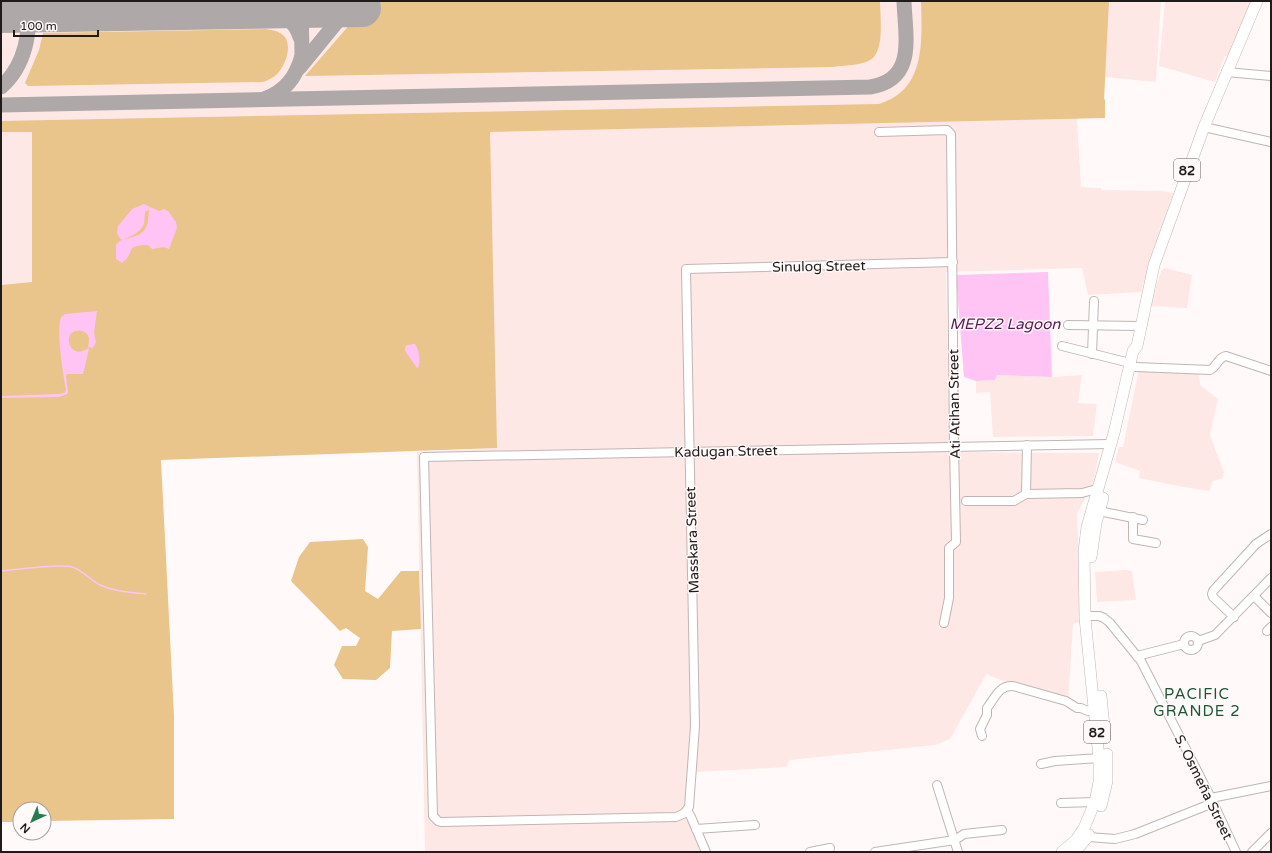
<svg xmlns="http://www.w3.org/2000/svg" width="1272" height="853" font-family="'Varela Round',sans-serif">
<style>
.built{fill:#fde8e6}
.green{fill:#e9c48b}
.water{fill:#ffc3f4}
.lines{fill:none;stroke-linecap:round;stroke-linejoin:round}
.stream{stroke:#ffc3f4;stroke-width:1.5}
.taxiway{stroke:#aea9a8;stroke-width:15}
.runway{stroke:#aea9a8;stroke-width:38}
.minor-casing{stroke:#c0b5b3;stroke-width:10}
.major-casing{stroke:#c0b5b3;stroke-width:12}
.minor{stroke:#fff;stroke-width:8}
.major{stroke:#fff;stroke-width:11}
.labels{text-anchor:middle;stroke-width:3;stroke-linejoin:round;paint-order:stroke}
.shield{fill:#fffaf9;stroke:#625e5d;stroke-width:1}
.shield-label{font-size:13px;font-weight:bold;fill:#1f1b1a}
.street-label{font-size:14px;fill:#1f1b1a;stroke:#fffaf9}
.water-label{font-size:15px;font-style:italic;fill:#5a1653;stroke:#fffaf9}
.neighbourhood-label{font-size:15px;letter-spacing:1px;fill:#195435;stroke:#fffaf9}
</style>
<rect width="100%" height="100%" fill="#fffaf9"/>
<g class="built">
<polygon points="1,1 1161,1 1156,82 1105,77 1104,99 1105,100 1105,118 1077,118 1081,187 1101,188 1101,190 1163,191 1173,193 1141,292 1088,295 1082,268 946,272 950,452 1099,453 1094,481 1077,514 1082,621 1073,624 1068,704 990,676 987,673 950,739 936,745 789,760 787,767 697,772 687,813 702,852 425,852 417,452 497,448 32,141 32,282 1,285"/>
<polygon points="1165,1 1254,1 1229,58 1225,56 1215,82 1159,66"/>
<polygon points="1165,268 1192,275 1187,308 1151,306 1152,298 1162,269"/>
<polygon points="1139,369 1199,371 1200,385 1218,399 1210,435 1224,473 1223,478 1213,481 1209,491 1178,486 1139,478 1140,471 1115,462 1119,447 1123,447"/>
<polygon points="996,375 1052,377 1082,375 1078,403 1097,404 1093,436 993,437 990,392 976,393 976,381 995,380"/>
<polygon points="1126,570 1132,571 1136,600 1097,602 1095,572"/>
</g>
<g class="green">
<path d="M 365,1 L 880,1 C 880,17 885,52 870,60 C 860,66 845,65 833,67 L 305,76 L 358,15 Z"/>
<path d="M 921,1 L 1109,1 L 1104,99 L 1105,100 L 1105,118 L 490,132 L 497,448 L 161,460 L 174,716 L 174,819 L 44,821 L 44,809 L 20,809 L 20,822 L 1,822 L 1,285 L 32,282 L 32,132 L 1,132 L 1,121 L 879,104 C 926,90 922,41 921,1 Z"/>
<path d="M 266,29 C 272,30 279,31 284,36 C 293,46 285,66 277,74 C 273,78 268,80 263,82 L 28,86 L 25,83 L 39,50 L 43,33 Z"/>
<polygon points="363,539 368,547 365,591 378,599 401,571 419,571 421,629 392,631 390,668 376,680 343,679 334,665 342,646 356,646 360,638 346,628 340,631 291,581 299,557 310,542"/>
</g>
<g class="water">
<path d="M 144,204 L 159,211 L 164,209 L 168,211 L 176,222 L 177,228 L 169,249 L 164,247 L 152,249 L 148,245 C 123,245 137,252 122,263 L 116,259 L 116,245 C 121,236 138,240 145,229 C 149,223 148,217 149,210 L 146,211 C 144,215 145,219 144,224 C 141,232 130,237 122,240 L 119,237 L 117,233 L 118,226 L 132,209 Z"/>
<polygon points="1048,272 1052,377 997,375 995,380 976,381 964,377 956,275"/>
<path d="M 97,311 L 94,333 L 96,342 L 93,348 L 88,347 C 89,342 90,336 86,333 C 83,331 80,330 77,331 C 62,331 69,362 88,348 L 89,349 L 83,374 L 67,374 L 66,376 L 68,392 L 67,394 L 59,397 L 1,398 L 1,396 L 58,394 L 64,393 L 66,390 C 63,373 56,332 61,317 L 65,314 Z"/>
<path d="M 415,344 C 419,350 421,362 418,368 L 417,368 L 405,351 L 405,347 L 407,345 Z"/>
</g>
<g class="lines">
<path class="stream" d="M 1,571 C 17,570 58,563 72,567 C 82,570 91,580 100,585 C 115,592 130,592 146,594"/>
<g class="taxiway">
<path d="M 266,9 C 282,12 295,21 300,37"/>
<polyline points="266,9 273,7 285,1"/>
<polyline points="300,67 340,18 351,1"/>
<path d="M 1,87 C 23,68 36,28 22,1"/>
<path d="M 264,99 C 285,92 297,76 302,55 L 301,1"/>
<path d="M 1,105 L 870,87 C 917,80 905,36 904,1"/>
</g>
<polyline class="runway" points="1,14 362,8"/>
<g class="minor-casing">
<g id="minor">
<polyline points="1226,72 1271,76"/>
<polyline points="1204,127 1271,142"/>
<polyline points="879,132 947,130 951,134 954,446 956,542 949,548 949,598 944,623"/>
<polyline points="1068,325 1141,326"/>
<polyline points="1062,346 1130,363"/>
<polyline points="1092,354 1094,301"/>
<path d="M 1136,367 L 1210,370 C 1217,367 1218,357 1226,356 L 1271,371"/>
<polyline points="1026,494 1027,445"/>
<polyline points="966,501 1014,501 1026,494 1082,493 1097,489"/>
<polyline points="1099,511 1143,520"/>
<polyline points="1133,517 1133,539 1156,543"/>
<polyline points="1254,596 1271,613"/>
<polyline points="1085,616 1099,616 1104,618 1110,623 1141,661 1211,798 1236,852"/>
<polyline points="1234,617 1213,597 1212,594 1213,591 1256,544 1271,534"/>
<polyline points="1267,631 1271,627"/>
<circle cx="1191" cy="643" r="7"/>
<polyline points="1198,641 1215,635 1271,578"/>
<polyline points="1137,656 1184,644"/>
<path d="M 982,736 L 980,729 L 987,715 L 987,708 C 995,698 999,685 1013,686 L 1066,701 L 1077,708 L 1081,708 L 1088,711 L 1094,709"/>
<polyline points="1041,764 1055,761 1099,758"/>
<polyline points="937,785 958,852"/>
<polyline points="1211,798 1271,786"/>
<polyline points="1061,803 1095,802"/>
<polyline points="687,810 683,814 676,817 441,822 438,821 433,816 424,457 1110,444"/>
<polyline points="687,810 689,807 695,726 686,269 953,262"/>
<polyline points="687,810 691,817 706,852"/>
<polyline points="696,829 755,825"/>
<polyline points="1088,837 1115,839 1135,834 1213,803"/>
<polyline points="810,852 830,848"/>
<polyline points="875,852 955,840 964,834 1002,830"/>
<polyline points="1252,852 1271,833"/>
</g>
</g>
<g class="major-casing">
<g id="major">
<polyline points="1091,557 1096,523 1103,498"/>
<polyline points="1101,696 1105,737"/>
<polyline points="1101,806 1107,781 1107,754"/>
<polyline points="1062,852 1076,840 1084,828 1095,802 1099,782 1099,758 1085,618 1084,551 1087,527 1114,433 1133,351 1137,346 1154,265 1204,127 1257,1"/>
<polyline points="1075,852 1089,835"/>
</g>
</g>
<use href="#minor" class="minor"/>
<use href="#major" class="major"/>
</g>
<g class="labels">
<g class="shield">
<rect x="1174" y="159" width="26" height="22" rx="3"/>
<rect x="1084" y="721" width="26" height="22" rx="3"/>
</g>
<g class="shield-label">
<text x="1187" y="175">82</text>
<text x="1097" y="737">82</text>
</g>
<g class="street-label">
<text transform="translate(819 266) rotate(-1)" y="5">Sinulog Street</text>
<text transform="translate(954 404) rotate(-91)" y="5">Ati Atihan Street</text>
<text transform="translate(726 451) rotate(-1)" y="5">Kadugan Street</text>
<text transform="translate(692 540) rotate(-92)" y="5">Masskara Street</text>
<text transform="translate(1204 787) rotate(64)" y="5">S. Osmeña Street</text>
</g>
<g class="water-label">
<text x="1005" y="329">MEPZ2 Lagoon</text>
</g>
<g class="neighbourhood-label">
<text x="1197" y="699">PACIFIC<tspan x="1197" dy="17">GRANDE 2</tspan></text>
</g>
</g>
<rect width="1272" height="853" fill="none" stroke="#1f1b1a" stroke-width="4"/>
<g transform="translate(32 821) rotate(224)"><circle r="19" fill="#fffaf9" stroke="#a5a1a0"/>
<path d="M0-3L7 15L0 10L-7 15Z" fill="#257c50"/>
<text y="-6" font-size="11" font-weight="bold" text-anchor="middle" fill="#1f1b1a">N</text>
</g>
<path d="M14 30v6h84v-6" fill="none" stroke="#1f1b1a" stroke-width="2"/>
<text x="20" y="30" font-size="12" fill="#1f1b1a" stroke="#fffaf9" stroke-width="3" paint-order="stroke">100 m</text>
</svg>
